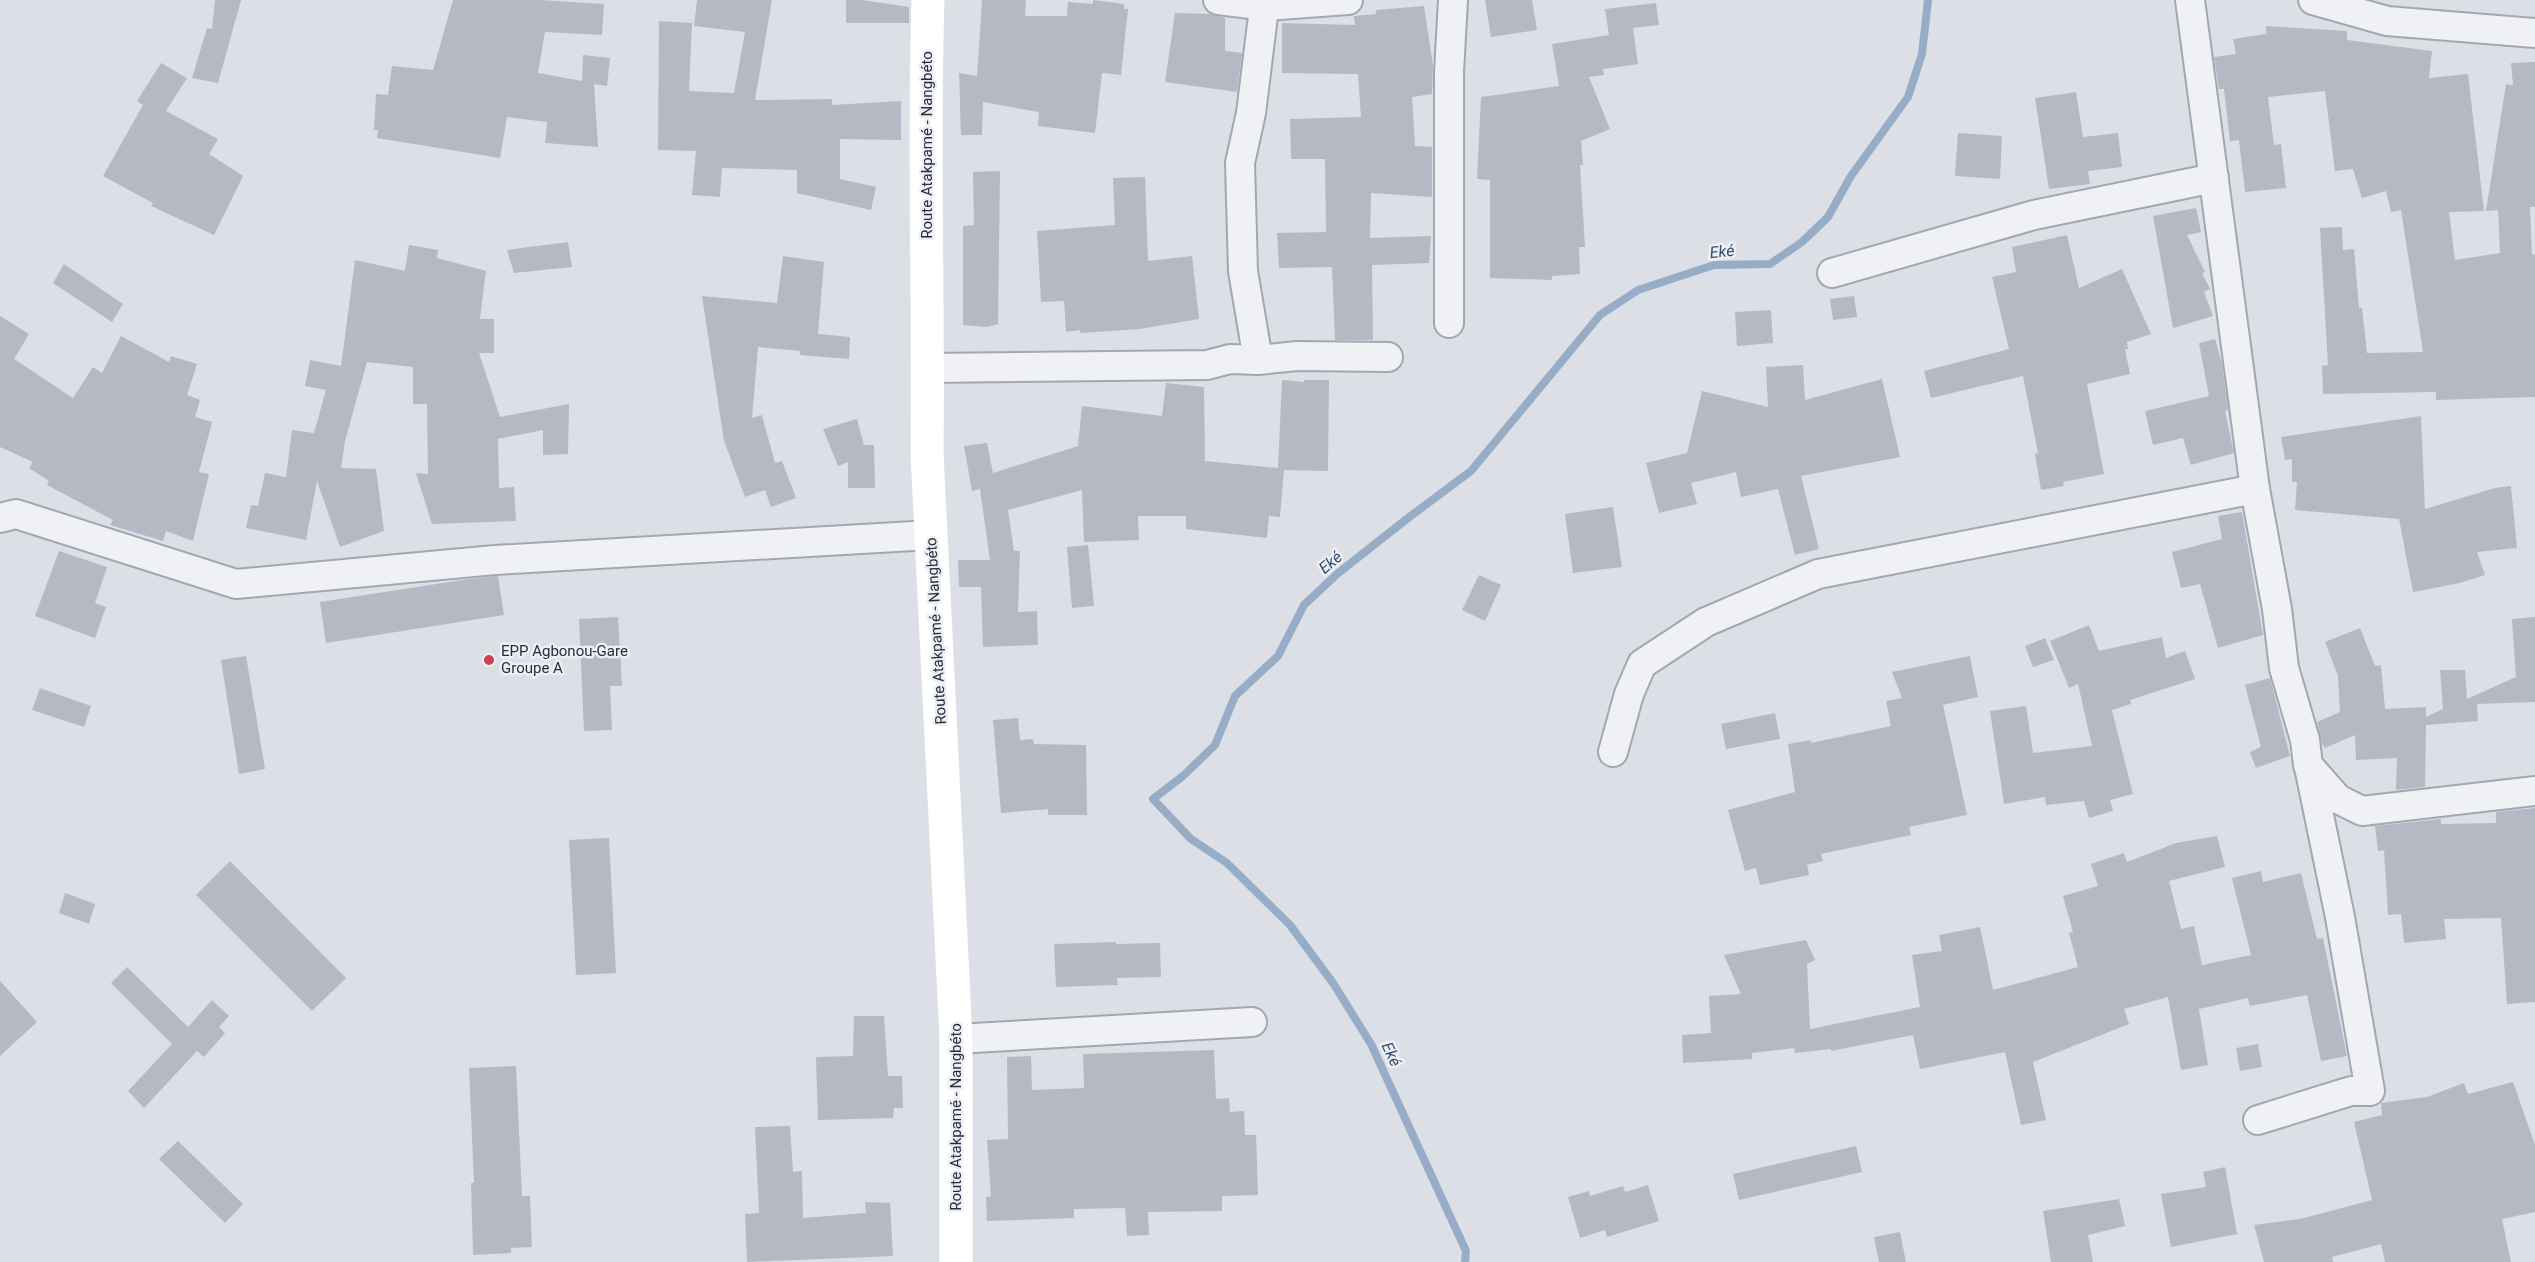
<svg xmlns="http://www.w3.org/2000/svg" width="2535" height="1262" font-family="Roboto,sans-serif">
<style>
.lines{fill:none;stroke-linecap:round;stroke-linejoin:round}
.stream{stroke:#97adc7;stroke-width:8}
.building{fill:#b4b9c3}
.street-casing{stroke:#a2a7b0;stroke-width:32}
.street{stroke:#eff1f5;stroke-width:28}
.secondary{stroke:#fff;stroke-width:33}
.poi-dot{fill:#cc4153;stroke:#eceff4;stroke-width:2}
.labels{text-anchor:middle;stroke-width:5;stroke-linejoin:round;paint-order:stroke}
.street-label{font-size:15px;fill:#262e3c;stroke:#eceff4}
.poi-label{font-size:15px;fill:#262e3c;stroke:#eceff4;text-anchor:start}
.water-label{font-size:16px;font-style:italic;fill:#314c70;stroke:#eceff4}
</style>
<rect width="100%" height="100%" fill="#dce0e6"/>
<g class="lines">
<polyline class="stream" points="1465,1262 1466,1251 1371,1044 1333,983 1290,925 1227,863 1191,839 1153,799 1183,776 1215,745 1235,696 1278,656 1304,605 1337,574 1408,518 1471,471 1600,315 1638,290 1714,265 1770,264 1802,242 1828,217 1851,176 1908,97 1922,54 1928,0"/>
</g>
<g class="building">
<polygon points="215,0 241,0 218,83 192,78 207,28 212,29"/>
<polygon points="453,0 540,0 604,4 602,35 545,32 538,73 582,81 583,55 610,58 607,86 594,84 598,147 545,143 547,122 507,117 500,158 377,138 378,130 374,130 376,94 388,95 392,66 433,70"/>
<polygon points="697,0 772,0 755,100 832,99 832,105 901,101 901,140 840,139 840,179 876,187 871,210 797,193 797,170 722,168 720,197 692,195 696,151 658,150 659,21 692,23 689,91 734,93 745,32 694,26"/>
<polygon points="846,0 862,0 909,7 909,23 846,23"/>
<polygon points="982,0 1026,0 1025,16 1067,16 1068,2 1093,4 1093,0 1124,4 1124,9 1128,9 1121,75 1102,73 1095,133 1038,126 1039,112 983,102 982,135 961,135 959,73 977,76"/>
<polygon points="1485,0 1532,0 1537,30 1491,37"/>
<polygon points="1656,3 1659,25 1633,28 1638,64 1603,69 1604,75 1589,77 1610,129 1581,141 1583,165 1580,165 1585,247 1579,247 1580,274 1552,276 1552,280 1490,278 1490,180 1477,179 1481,97 1559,86 1552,44 1609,35 1605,9"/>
<polygon points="1424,6 1433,66 1432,94 1412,97 1415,146 1432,147 1432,197 1371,193 1370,238 1431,236 1429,263 1372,265 1373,340 1335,340 1332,267 1279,268 1277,233 1326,232 1325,159 1291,159 1290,119 1361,117 1358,74 1282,73 1282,23 1355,25 1354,16 1376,14 1376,10"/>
<polygon points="1175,13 1210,14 1225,18 1225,51 1242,53 1237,92 1165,82"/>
<polygon points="2266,26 2347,31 2347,40 2432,51 2429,78 2468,74 2484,211 2449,212 2455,260 2500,253 2498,210 2486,211 2506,84 2513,85 2511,63 2535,62 2535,207 2530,207 2532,255 2535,254 2535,397 2436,400 2436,392 2323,394 2322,366 2328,365 2320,228 2342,227 2343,250 2354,249 2359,308 2362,308 2367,353 2423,352 2401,210 2391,212 2386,191 2362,198 2353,169 2335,171 2325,91 2268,97 2274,145 2281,144 2286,188 2245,192 2239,140 2230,141 2224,89 2219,89 2214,57 2236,54 2233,39 2266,34"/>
<polygon points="161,63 187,78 166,111 218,139 209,154 243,176 214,235 151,206 153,203 103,176 143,105 137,101"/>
<polygon points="2076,92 2083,137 2118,133 2122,167 2088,171 2090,184 2049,189 2035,98"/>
<polygon points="1958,133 2002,136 2000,179 1955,176"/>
<polygon points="1000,171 998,324 987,327 963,325 963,226 974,225 973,172"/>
<polygon points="1145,177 1148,261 1192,256 1199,319 1140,329 1080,333 1080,330 1066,332 1064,301 1041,302 1037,231 1115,225 1113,178"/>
<polygon points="2196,208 2201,232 2187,235 2205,272 2202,273 2210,289 2204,292 2213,316 2173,328 2153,216"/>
<polygon points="2067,235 2079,288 2122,269 2151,334 2127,342 2128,349 2125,349 2130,374 2087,384 2104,474 2063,482 2064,486 2041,490 2035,454 2038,453 2023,376 1931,398 1924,371 2009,349 1992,277 2016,272 2012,247"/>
<polygon points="568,242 572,267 514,273 507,250"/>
<polygon points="409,245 438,250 437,258 486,271 480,319 494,319 494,353 479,353 500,417 569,404 568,454 543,455 543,430 498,439 499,488 514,487 516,521 432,524 416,473 428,474 427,404 413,404 413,367 367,362 345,441 341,468 376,469 384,531 340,547 317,481 306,540 246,528 251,505 258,506 265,473 286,477 292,430 314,433 326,390 305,386 310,360 341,366 355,260 405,271"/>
<polygon points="783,256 824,262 818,334 850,337 849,359 800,355 800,351 758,347 752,418 762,415 775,463 782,461 796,498 771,507 765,490 745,497 724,441 702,296 777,303"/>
<polygon points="64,264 123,304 112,322 53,283"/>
<polygon points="1854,296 1857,317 1833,320 1830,299"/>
<polygon points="1771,310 1773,343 1737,346 1735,312"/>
<polygon points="0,316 29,334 14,359 73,398 93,367 102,373 121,336 169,362 171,356 197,364 187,395 200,400 195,417 212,422 199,472 209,474 193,541 166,531 163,541 110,525 113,520 47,485 49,481 29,468 33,462 0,447"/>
<polygon points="2215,339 2222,364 2228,410 2225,411 2234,453 2191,465 2183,438 2153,445 2145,411 2209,396 2199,343"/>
<polygon points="1803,365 1805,400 1882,379 1900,457 1801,476 1819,549 1795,555 1778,489 1741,497 1736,472 1691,483 1697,504 1659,513 1646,463 1687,453 1702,391 1768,407 1766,367"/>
<polygon points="1282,380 1304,382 1304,380 1329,380 1328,471 1284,470 1280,517 1269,516 1267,538 1186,529 1186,516 1138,516 1139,540 1084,542 1082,490 1008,510 1014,551 1020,551 1018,612 1037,611 1038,645 983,647 981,587 959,587 958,560 990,560 980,489 972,491 964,446 987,443 993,473 1078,446 1082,406 1162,416 1166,383 1204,387 1205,461 1278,468"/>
<polygon points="2421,416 2425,509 2495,488 2511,486 2517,548 2477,552 2485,575 2460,583 2413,592 2399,519 2295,510 2297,482 2292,482 2292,459 2285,460 2281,437"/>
<polygon points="857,419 864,445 874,445 875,488 848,488 848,462 838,466 823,429"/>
<polygon points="1613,507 1622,567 1573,573 1565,514"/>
<polygon points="2242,512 2263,635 2218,648 2200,584 2181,588 2172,552 2222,539 2218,516"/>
<polygon points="1088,545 1094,606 1072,608 1067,547"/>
<polygon points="59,551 107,567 95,603 106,607 95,638 35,616"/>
<polygon points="1479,575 1501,585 1485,621 1462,610"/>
<polygon points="498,576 504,615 326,643 320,602 462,580"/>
<polygon points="618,617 622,686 610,686 612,730 584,731 579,619"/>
<polygon points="2535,617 2535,702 2477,704 2478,721 2426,725 2425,787 2396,790 2397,758 2356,760 2355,735 2325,748 2322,744 2317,722 2340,712 2338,676 2325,642 2360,628 2375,666 2381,665 2385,709 2426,707 2426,717 2443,709 2440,670 2465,670 2467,699 2516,677 2512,619"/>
<polygon points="2089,625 2099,651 2162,637 2166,658 2185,651 2195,679 2130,700 2131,704 2112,710 2133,794 2110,800 2113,811 2089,818 2084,801 2046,805 2045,797 2004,804 1990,711 2026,706 2033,753 2092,746 2078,684 2069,688 2050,641"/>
<polygon points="2045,638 2054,660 2033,667 2025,646"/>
<polygon points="246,656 265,769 239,774 221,660"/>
<polygon points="1970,656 1978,697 1943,705 1967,815 1909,827 1911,835 1821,854 1823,861 1807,865 1809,875 1760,885 1756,868 1745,871 1728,810 1795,792 1788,744 1811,740 1811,743 1891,726 1886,701 1902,698 1892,672"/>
<polygon points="2270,678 2290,756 2256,768 2250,752 2261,747 2245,685"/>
<polygon points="40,688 91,706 84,727 32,710"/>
<polygon points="1775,713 1780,739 1726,749 1721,724"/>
<polygon points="1018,718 1020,740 1033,739 1034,744 1086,745 1087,815 1048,815 1048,809 1001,813 993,720"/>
<polygon points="2535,808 2535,1002 2507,1004 2501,918 2444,919 2446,939 2404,943 2401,914 2388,915 2384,850 2378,851 2375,826 2441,819 2441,824 2496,823 2496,812"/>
<polygon points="2217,836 2225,867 2169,881 2181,929 2194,926 2202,965 2251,955 2232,878 2261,871 2263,882 2301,873 2317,939 2323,938 2347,1056 2321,1061 2307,995 2250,1006 2248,998 2199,1009 2208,1065 2181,1070 2168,997 2124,1009 2129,1024 2033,1062 2046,1120 2021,1125 2005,1052 1920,1069 1913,1035 1831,1051 1831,1049 1795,1053 1794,1048 1752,1053 1752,1059 1683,1063 1682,1035 1711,1033 1709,996 1741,994 1724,955 1806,940 1815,960 1807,964 1810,1029 1920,1007 1912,955 1942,951 1939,935 1980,927 1993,990 2078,967 2069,933 2073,932 2063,896 2098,886 2091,864 2124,853 2127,862 2176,843"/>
<polygon points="609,838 616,973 576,975 569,840"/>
<polygon points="230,861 346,978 312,1011 196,895"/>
<polygon points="65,893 95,904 89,924 59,913"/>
<polygon points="1116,942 1116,944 1160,943 1161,977 1117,978 1118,985 1056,987 1054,944"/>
<polygon points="127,967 188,1027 212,1000 229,1016 219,1027 225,1033 204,1057 197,1051 144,1108 128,1091 172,1044 111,983"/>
<polygon points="0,981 37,1022 0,1056"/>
<polygon points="854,1016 884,1016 888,1076 902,1076 903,1108 894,1108 893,1118 818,1120 816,1057 853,1056"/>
<polygon points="2258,1044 2262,1067 2240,1071 2236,1048"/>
<polygon points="1214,1050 1216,1099 1229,1098 1230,1112 1244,1111 1245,1135 1256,1135 1258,1195 1222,1196 1222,1211 1148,1212 1149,1235 1127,1236 1125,1208 1074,1209 1074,1218 987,1221 986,1197 991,1196 987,1140 1008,1139 1007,1057 1031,1056 1032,1090 1084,1088 1083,1054"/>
<polygon points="516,1066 522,1196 530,1196 532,1247 511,1248 511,1253 473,1255 471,1183 474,1183 469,1068"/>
<polygon points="2513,1082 2535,1145 2535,1212 2502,1219 2511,1262 2385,1262 2381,1244 2332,1257 2333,1262 2264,1262 2254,1225 2300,1219 2372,1200 2354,1122 2382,1115 2381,1103 2427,1097 2464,1083 2468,1094"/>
<polygon points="790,1126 793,1172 802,1171 803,1218 866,1213 865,1202 890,1203 893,1256 747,1262 745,1214 759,1213 755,1127"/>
<polygon points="178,1141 243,1204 225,1223 159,1159"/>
<polygon points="1856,1146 1862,1172 1739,1200 1733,1174"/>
<polygon points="2225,1167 2237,1234 2171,1247 2161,1194 2206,1187 2203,1172"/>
<polygon points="1648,1185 1659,1221 1607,1237 1605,1230 1580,1238 1568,1197 1589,1191 1590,1196 1623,1186 1625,1192"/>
<polygon points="2119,1199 2125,1226 2088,1235 2093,1262 2051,1262 2043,1211"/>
<polygon points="1900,1232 1906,1262 1879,1262 1874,1237"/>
</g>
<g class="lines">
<g class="street-casing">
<g id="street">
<polyline points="1218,0 1267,6 1348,0"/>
<polyline points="2190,0 2255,489 2277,609 2284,668 2305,740 2308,765 2338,799 2362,811 2535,791"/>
<polyline points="2313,0 2387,21 2535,33"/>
<polyline points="1832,273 2034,215 2214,178"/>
<polyline points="1449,323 1449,72 1453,0"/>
<polyline points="1258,360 1243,271 1240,163 1251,113 1263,16 1267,6"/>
<polyline points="928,368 1207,365 1230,359 1258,360 1297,356 1388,357"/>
<polyline points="0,518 16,514 236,584 495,560 931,535"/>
<polyline points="1613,752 1629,694 1642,664 1706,622 1818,574 2255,489"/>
<polyline points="956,1039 1252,1022"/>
<polyline points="2258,1120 2351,1091 2370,1091 2340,917 2309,767"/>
</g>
</g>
<use href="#street" class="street"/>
<path class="secondary" d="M 928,0 C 923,151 929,302 927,453 L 956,1039 L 956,1262"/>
</g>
<circle class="poi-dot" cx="489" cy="660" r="6"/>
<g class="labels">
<g class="street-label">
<text transform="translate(927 145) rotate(-90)" y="5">Route Atakpamé - Nangbéto</text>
<text transform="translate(936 631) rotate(-93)" y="5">Route Atakpamé - Nangbéto</text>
<text transform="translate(956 1117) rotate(-90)" y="5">Route Atakpamé - Nangbéto</text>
</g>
<g class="poi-label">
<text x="501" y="656">EPP Agbonou-Gare<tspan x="501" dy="17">Groupe A</tspan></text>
</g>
<g class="water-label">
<text transform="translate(1722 251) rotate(-6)" y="6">Eké</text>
<text transform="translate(1330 562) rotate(-40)" y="6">Eké</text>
<text transform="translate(1392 1054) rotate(65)" y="6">Eké</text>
</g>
</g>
</svg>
